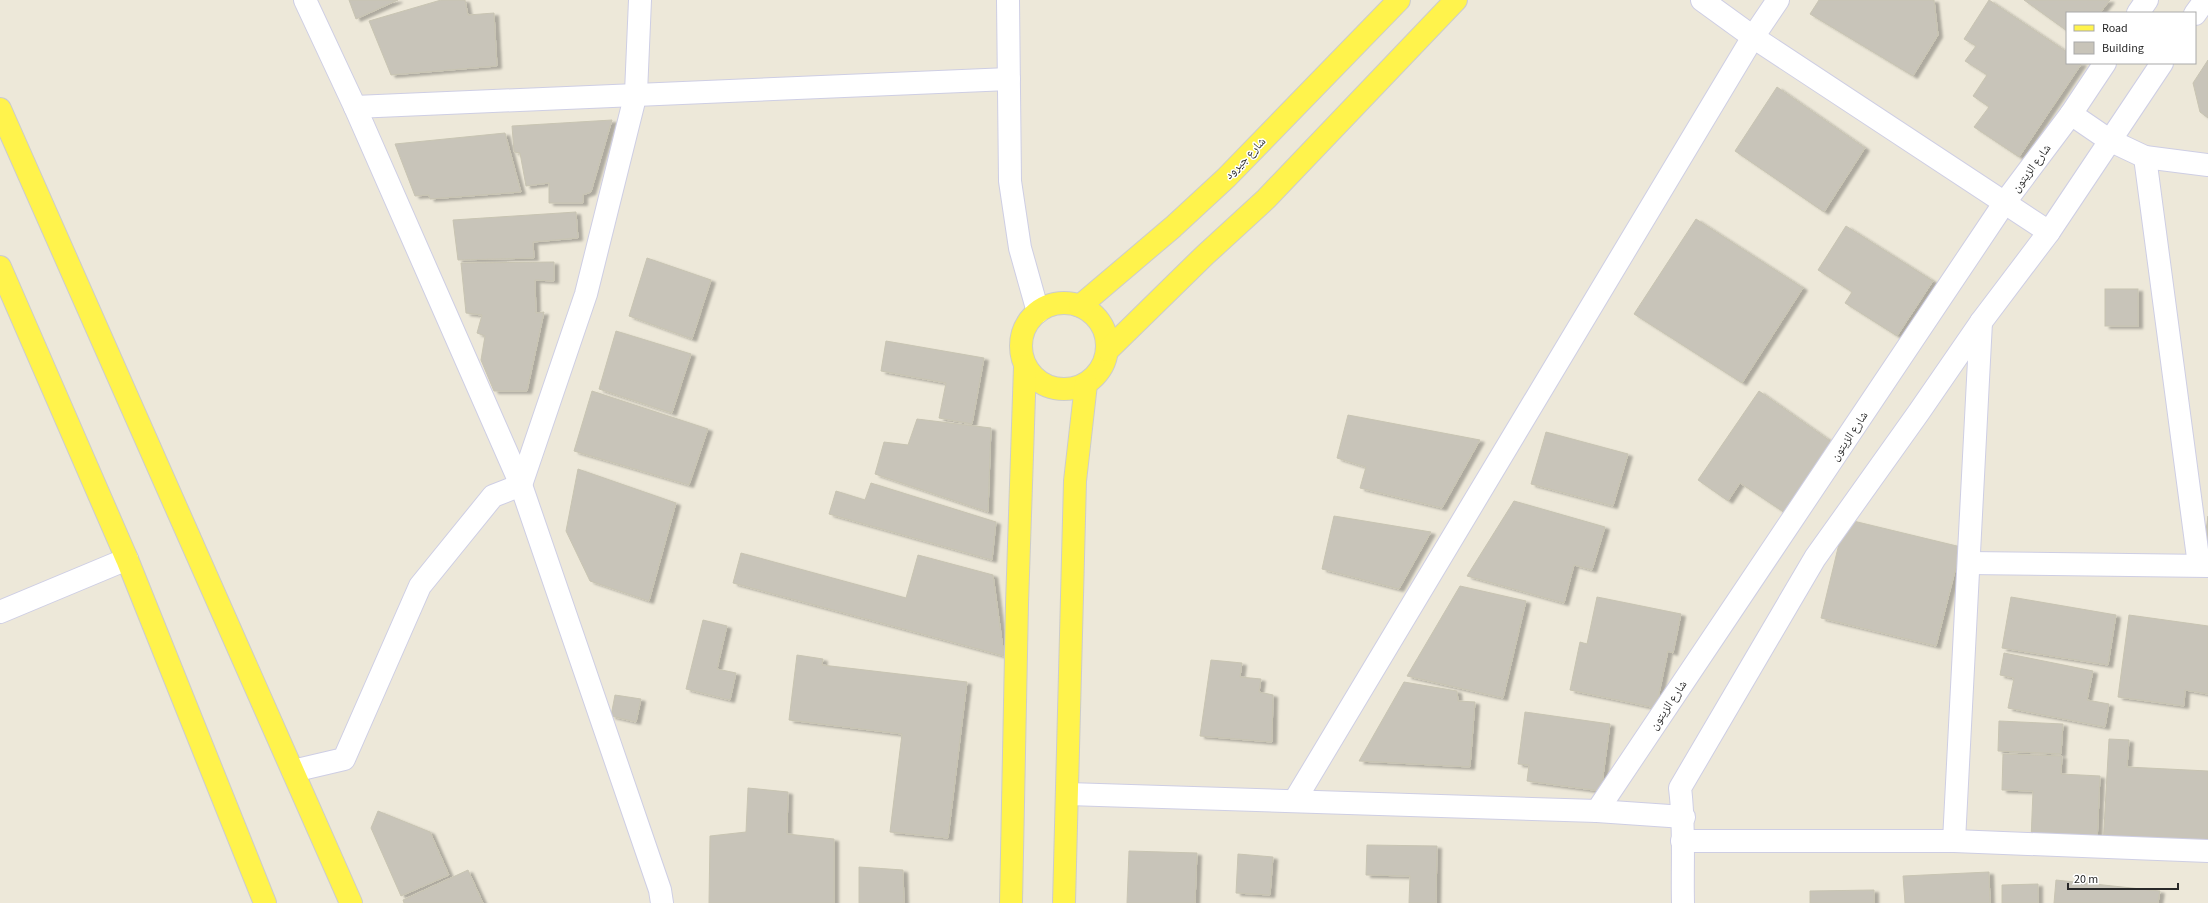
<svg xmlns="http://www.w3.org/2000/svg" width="2208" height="903" font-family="'Source Sans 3','Noto Naskh Arabic',sans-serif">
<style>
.building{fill:#c8c4b9;stroke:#c8c4b2;filter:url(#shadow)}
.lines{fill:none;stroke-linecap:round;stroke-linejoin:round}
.minor-casing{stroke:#cecee4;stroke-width:24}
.primary-casing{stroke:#ccc;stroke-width:24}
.minor{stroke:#fff;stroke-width:22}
.primary{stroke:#fff34c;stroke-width:22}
.labels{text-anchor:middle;stroke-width:3;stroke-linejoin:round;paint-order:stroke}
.street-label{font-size:12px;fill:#292929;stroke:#fff}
</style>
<defs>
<filter id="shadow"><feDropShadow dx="4.5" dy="2.5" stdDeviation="1" flood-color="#0004"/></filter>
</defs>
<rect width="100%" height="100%" fill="#ede8d9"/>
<g class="building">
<polygon points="349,0 398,0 356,19"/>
<polygon points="441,0 465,0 468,15 494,13 497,66 391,75 369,21"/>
<polygon points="1819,0 1934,0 1938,35 1913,76 1810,14"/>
<polygon points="1989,0 2067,52 2067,63 2082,63 2019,157 1974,127 1989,107 1973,96 1987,75 1965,61 1976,46 1964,39"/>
<polygon points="2024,0 2110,0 2100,13 2067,13 2067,31"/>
<polygon points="2208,60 2208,118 2200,112 2193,83"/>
<polygon points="1777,87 1865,148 1824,212 1735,151"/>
<polygon points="612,120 591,192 583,195 583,203 549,203 549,183 526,186 520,153 514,152 512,126"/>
<polygon points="505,133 521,192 430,199 429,195 415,196 395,144"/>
<polygon points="576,212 578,238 533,242 534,258 458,260 453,220"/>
<polygon points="1696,219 1803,288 1742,383 1634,314"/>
<polygon points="1846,226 1933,281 1897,336 1845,303 1852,292 1818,270"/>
<polygon points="647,258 711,280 692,339 629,316"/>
<polygon points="554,262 554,281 535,280 536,313 544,312 527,391 494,391 481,360 485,336 477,333 482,315 466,313 461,263"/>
<rect x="2105" y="289" width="33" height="37"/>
<polygon points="616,331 691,354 672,413 599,389"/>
<polygon points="886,341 984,358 972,424 939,418 946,383 881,371"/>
<polygon points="592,391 708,429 689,485 574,451"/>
<polygon points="1759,391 1833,443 1785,513 1740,483 1728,501 1698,480"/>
<polygon points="1348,415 1480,440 1442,508 1360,488 1366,467 1337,458"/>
<polygon points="917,419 991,428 988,512 875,474 884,442 908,445"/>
<polygon points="1546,432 1628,454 1613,506 1531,484"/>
<polygon points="578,469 676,503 649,601 590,581 566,531"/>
<polygon points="871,483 996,522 992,560 829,514 836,491 865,500"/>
<polygon points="1514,501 1605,527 1592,570 1574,565 1564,603 1467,576"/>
<polygon points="1334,516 1431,532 1399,589 1322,569"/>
<polygon points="2208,516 2208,547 2204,546"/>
<polygon points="1845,519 1961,547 1936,646 1821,618"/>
<polygon points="741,553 906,598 918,555 993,575 1004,656 733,583"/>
<polygon points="1460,586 1526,601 1503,698 1407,676"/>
<polygon points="1597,597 1681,614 1673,653 1668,651 1656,708 1570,690 1580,642 1587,644"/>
<polygon points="2011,597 2116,615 2108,665 2002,648"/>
<polygon points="2129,615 2208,626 2208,694 2185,690 2184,706 2118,697"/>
<polygon points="703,620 727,626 717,669 736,673 730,700 686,689"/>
<polygon points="2004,653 2093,671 2087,700 2109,704 2105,727 2008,708 2014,678 2000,675"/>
<polygon points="797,655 823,659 822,665 967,682 948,838 890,832 902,734 789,720"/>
<polygon points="1211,660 1242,663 1240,677 1261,679 1259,692 1273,695 1272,742 1200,736"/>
<polygon points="1404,682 1457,691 1458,701 1475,702 1470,767 1359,761"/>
<polygon points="615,695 641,699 636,722 611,716"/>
<polygon points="1525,712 1610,724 1601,791 1527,781 1529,765 1518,764"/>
<polygon points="1999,721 2063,724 2061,754 1998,751"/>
<polygon points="2109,739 2129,740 2127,767 2208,771 2208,851 2103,846"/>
<polygon points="2003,754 2062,756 2061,774 2100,776 2097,843 2031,840 2033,791 2002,790"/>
<polygon points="748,788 788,792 787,834 834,839 834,903 709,903 710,836 746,832"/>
<polygon points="378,811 430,832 449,875 401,896 371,828"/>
<polygon points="1367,845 1437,846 1436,903 1409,903 1410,876 1366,875"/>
<polygon points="1129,851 1197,853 1195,903 1127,903"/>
<polygon points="1238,854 1273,857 1270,895 1236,893"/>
<polygon points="859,867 903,870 904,903 859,903"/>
<polygon points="468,870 483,903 404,903 403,900"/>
<polygon points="1989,872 1990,903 1905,903 1903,876"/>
<polygon points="2056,880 2160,891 2158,903 2054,903"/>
<polygon points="2038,884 2038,903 2002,903 2002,885"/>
<polygon points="1874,890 1874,903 1810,903 1810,891"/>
</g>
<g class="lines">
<g class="minor-casing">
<g id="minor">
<polyline points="305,0 355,107 521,485 660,890 662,903"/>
<polyline points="1008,0 1010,181 1020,248 1038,312"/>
<polyline points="1702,0 1753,37 2049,232"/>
<polyline points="2138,13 2147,0"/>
<polyline points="2195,14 2205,0"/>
<polyline points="355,107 1009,79"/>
<polyline points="2071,114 2109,140 2145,157 2208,165"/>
<polyline points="2145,157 2199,565"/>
<polyline points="521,485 586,294 636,93 640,0"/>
<polyline points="1969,563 2208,566"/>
<polyline points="0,612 127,559"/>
<polyline points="293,771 344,759 420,586 493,496 521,485"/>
<polyline points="1068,794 1597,811 1684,817"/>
<polyline points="1295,800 1753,37 1778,0"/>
<polyline points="1597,811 2005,202 2071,114 2105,63"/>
<polyline points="1682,841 1954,841 2208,851"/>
<polyline points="1954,841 1981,322"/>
<path d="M 1683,903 C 1682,865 1685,826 1680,788 L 1815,558 L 1919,412 L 1981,322 L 2049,232 L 2162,63"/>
</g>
</g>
<g class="primary-casing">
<g id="primary">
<polyline points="0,109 351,903"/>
<polyline points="0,267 127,559 265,903"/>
<circle cx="1064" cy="346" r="43"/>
<polyline points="1080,306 1173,227 1226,178 1399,0"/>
<polyline points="1108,350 1205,255 1266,199 1456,0"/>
<polyline points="1011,903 1017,604 1025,366"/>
<polyline points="1064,903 1075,481 1086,384"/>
</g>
</g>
<use href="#minor" class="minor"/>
<use href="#primary" class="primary"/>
</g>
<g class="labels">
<g class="street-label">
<text transform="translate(1245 158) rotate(-46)" y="4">شارع جيرود</text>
<text transform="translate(2031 168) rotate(-53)" y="4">شارع الزيتون</text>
<text transform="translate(1849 436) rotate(-56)" y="4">شارع الزيتون</text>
<text transform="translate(1668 705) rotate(-56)" y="4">شارع الزيتون</text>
</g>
</g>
<rect x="2066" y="12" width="130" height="52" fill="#ffffff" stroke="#a9a9a9"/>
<rect x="2074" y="25" width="20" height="6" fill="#fff34c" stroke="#a9a9a9"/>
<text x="2102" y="32" font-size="12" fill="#292929">Road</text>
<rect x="2074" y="42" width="20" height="12" fill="#c8c4b9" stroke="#a9a9a9"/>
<text x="2102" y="52" font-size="12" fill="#292929">Building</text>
<path d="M2068 883v6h110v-6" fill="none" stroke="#292929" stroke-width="2"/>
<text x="2074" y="883" font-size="12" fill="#292929" stroke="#ffffff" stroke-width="3" paint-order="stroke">20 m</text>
</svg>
